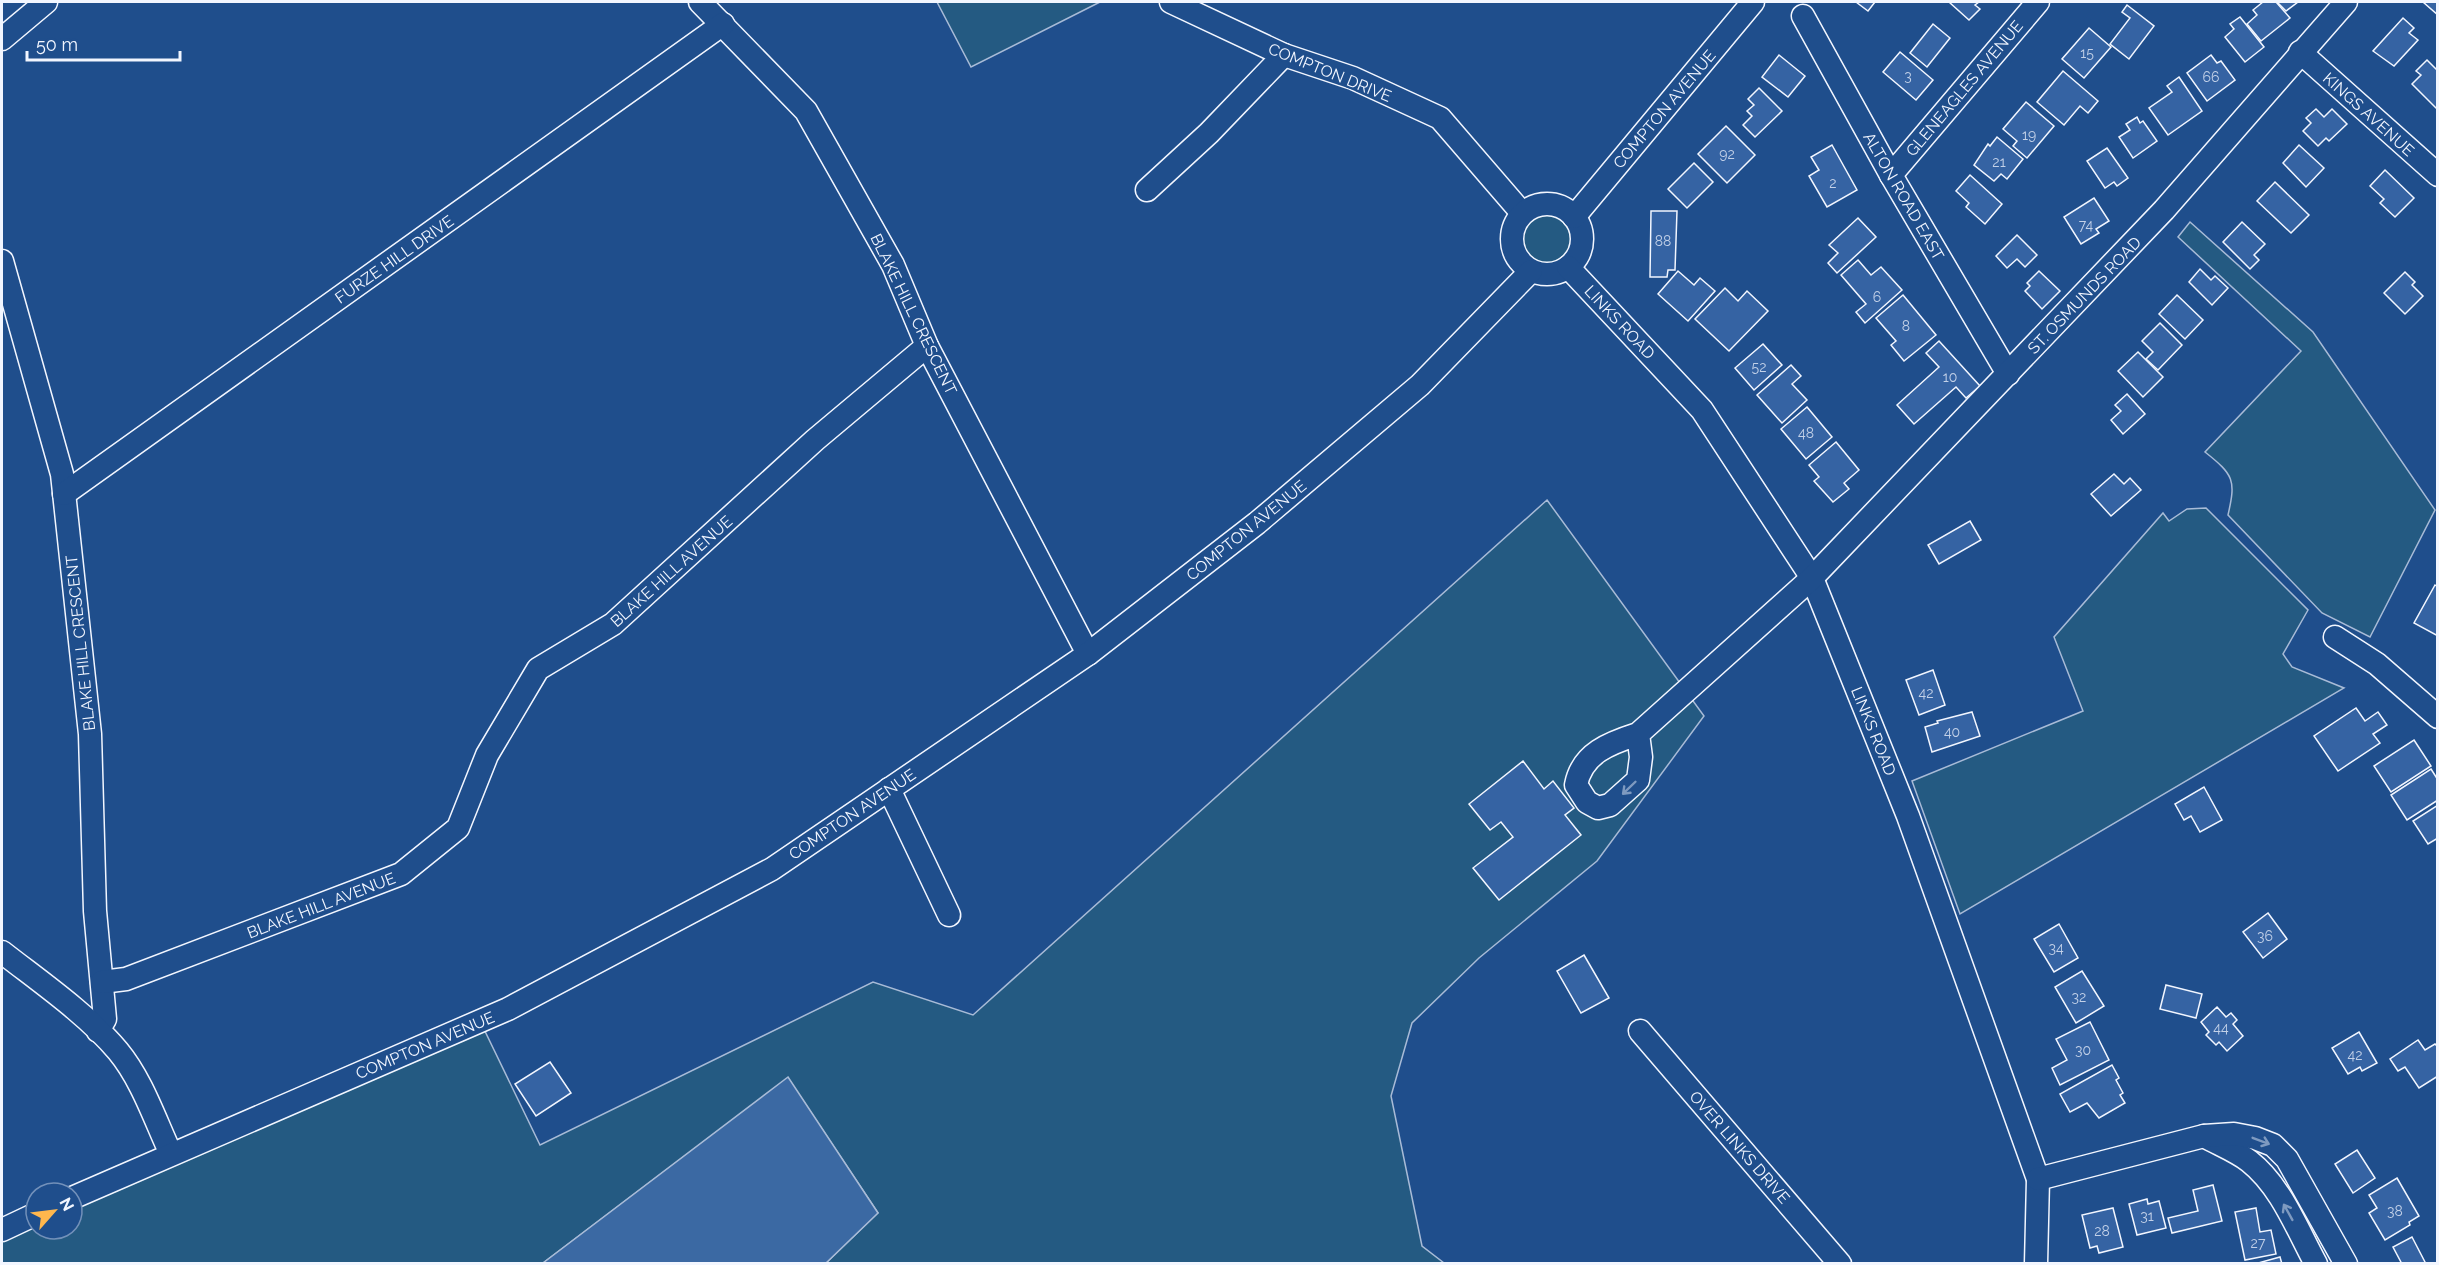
<svg xmlns="http://www.w3.org/2000/svg" width="2439" height="1265" font-family="Raleway,sans-serif">
<style>
.green{fill:#245a82;stroke:#a8bbd7;stroke-width:1.5}
.water{fill:#3b69a3;stroke:#a8bbd7;stroke-width:1.5}
.building{fill:#3563a3;stroke:#f2f6ff;stroke-width:1.5}
.lines{fill:none;stroke-linecap:round;stroke-linejoin:round}
.minor-casing{stroke:#f2f6ff;stroke-width:25}
.minor{stroke:#1f4e8c;stroke-width:22}
.oneway{stroke:#7e9ac0}
.labels{text-anchor:middle;stroke-width:4.5;stroke-linejoin:round;paint-order:stroke}
.number-label{font-size:14px;fill:#c3d1e8}
.street-label{font-size:16px;fill:#f2f6ff;stroke:#1f4e8c}
</style>
<rect width="100%" height="100%" fill="#1f4e8c"/>
<g class="green">
<polygon points="937,2 1100,2 971,67"/>
<circle cx="1547" cy="239" r="35"/>
<path d="M 2190,222 L 2313,332 L 2435,510 L 2370,637 L 2322,613 L 2228,515 C 2236,480 2234,475 2205,452 L 2301,351 L 2178,237 Z"/>
<polygon points="1547,500 1704,716 1597,861 1479,958 1412,1023 1391,1096 1422,1246 1444,1263 826,1263 878,1213 788,1078 543,1263 2,1263 2,1230 36,1214 36,1229 72,1229 72,1198 480,1021 540,1145 873,982 973,1015"/>
<polygon points="2206,508 2308,610 2283,654 2292,667 2344,688 1960,914 1912,781 2083,711 2054,637 2163,513 2169,521 2187,509"/>
</g>
<polygon class="water" points="788,1077 878,1213 826,1263 543,1263"/>
<g class="building">
<polygon points="1856,2 1875,2 1868,11"/>
<polygon points="1949,2 1979,2 1975,5 1980,9 1969,20"/>
<polygon points="2263,2 2276,2 2290,18 2261,41 2247,24 2257,15 2253,10"/>
<polygon points="2277,2 2298,2 2286,11"/>
<polygon points="2423,2 2438,2 2438,15"/>
<polygon points="2127,5 2154,26 2129,59 2110,44 2130,18 2122,12"/>
<polygon points="2240,17 2264,47 2245,62 2225,37 2234,29 2230,24"/>
<polygon points="2403,18 2414,28 2409,33 2418,40 2394,66 2373,51"/>
<polygon points="1933,24 1950,38 1927,67 1910,53"/>
<polygon points="2089,28 2111,47 2084,78 2062,59"/>
<polygon points="1900,52 1933,80 1916,100 1883,72"/>
<polygon points="1779,55 1805,76 1788,97 1762,77"/>
<polygon points="2211,55 2217,63 2221,61 2235,80 2207,101 2187,73"/>
<polygon points="2427,60 2438,71 2438,110 2412,84 2421,75 2416,71"/>
<polygon points="2063,71 2098,101 2088,113 2080,106 2064,125 2037,102"/>
<polygon points="2179,77 2202,111 2168,135 2149,108 2172,92 2167,86"/>
<polygon points="1759,88 1782,111 1755,137 1743,125 1752,116 1747,111 1754,105 1748,99"/>
<polygon points="2026,102 2054,126 2027,158 2013,146 2017,141 2003,129"/>
<polygon points="2316,109 2324,117 2332,109 2347,124 2329,141 2326,138 2318,146 2303,131 2311,123 2306,118"/>
<polygon points="2137,117 2140,123 2143,121 2157,141 2133,158 2119,137 2130,130 2126,124"/>
<polygon points="1726,126 1755,155 1727,183 1698,154"/>
<polygon points="1997,137 2023,159 2007,179 2001,174 1994,181 1974,165 1988,144 1990,146"/>
<polygon points="1832,145 1857,190 1827,207 1809,176 1819,170 1811,157"/>
<polygon points="2299,145 2324,168 2306,187 2283,163"/>
<polygon points="2107,148 2128,178 2117,186 2114,182 2105,188 2087,161"/>
<polygon points="1694,163 1713,182 1687,208 1668,189"/>
<polygon points="2385,170 2414,198 2395,217 2380,203 2384,199 2370,186"/>
<polygon points="1970,175 2002,204 1985,224 1966,207 1969,203 1956,191"/>
<polygon points="2275,182 2309,215 2291,233 2257,201"/>
<polygon points="2094,198 2109,221 2096,229 2099,233 2081,244 2064,217"/>
<polygon points="1651,211 1677,211 1675,270 1668,270 1667,277 1650,277"/>
<polygon points="1858,218 1876,237 1837,273 1828,263 1838,253 1829,245"/>
<polygon points="2242,222 2265,244 2254,255 2259,260 2250,269 2223,242"/>
<polygon points="2017,235 2037,255 2025,267 2017,259 2007,268 1996,256"/>
<polygon points="1858,260 1871,275 1881,267 1902,290 1865,323 1856,312 1866,304 1841,275"/>
<polygon points="2200,269 2211,280 2215,276 2228,288 2212,305 2189,282"/>
<polygon points="1678,271 1694,285 1700,278 1715,291 1688,321 1658,294"/>
<polygon points="2039,271 2060,291 2042,309 2025,291 2030,286 2027,283"/>
<polygon points="2405,272 2415,282 2412,285 2423,296 2405,314 2384,293"/>
<polygon points="1725,288 1738,301 1747,291 1768,311 1729,351 1695,319"/>
<polygon points="1903,295 1936,335 1904,361 1891,345 1896,341 1876,318"/>
<polygon points="2177,295 2203,320 2185,339 2159,314"/>
<polygon points="2160,323 2182,345 2158,370 2146,359 2153,352 2142,341"/>
<polygon points="1939,341 1980,386 1966,398 1956,387 1914,424 1897,405 1939,367 1926,353"/>
<polygon points="1763,344 1782,365 1754,390 1735,368"/>
<polygon points="2138,352 2163,377 2143,397 2118,371"/>
<polygon points="1791,365 1801,376 1792,384 1807,400 1782,423 1757,395"/>
<polygon points="2127,394 2145,414 2123,434 2111,420 2121,411 2115,405"/>
<polygon points="1807,407 1832,437 1806,459 1781,429"/>
<polygon points="1836,442 1859,470 1844,483 1849,489 1833,502 1814,481 1819,477 1809,465"/>
<polygon points="2114,474 2124,484 2130,478 2141,490 2111,516 2091,494"/>
<polygon points="1970,521 1981,540 1939,564 1928,545"/>
<polygon points="2435,585 2438,587 2438,636 2414,623"/>
<polygon points="1933,670 1945,705 1919,715 1906,680"/>
<polygon points="2356,708 2365,721 2378,712 2387,725 2373,734 2380,743 2338,771 2314,736"/>
<polygon points="1972,712 1980,736 1932,752 1925,727 1938,723 1937,721"/>
<polygon points="2414,740 2431,766 2391,792 2374,766"/>
<polygon points="1523,761 1544,789 1553,781 1574,808 1565,815 1581,835 1499,900 1473,868 1513,837 1501,822 1490,830 1469,804"/>
<polygon points="2431,769 2438,780 2438,800 2407,820 2391,795"/>
<polygon points="2204,787 2222,820 2200,832 2191,816 2184,820 2175,804"/>
<polygon points="2438,805 2438,838 2428,844 2413,821"/>
<polygon points="2268,913 2287,939 2263,958 2243,932"/>
<polygon points="2059,924 2078,958 2054,972 2034,939"/>
<polygon points="1584,955 1609,998 1581,1013 1557,971"/>
<polygon points="2082,971 2104,1006 2076,1023 2055,987"/>
<polygon points="2166,985 2202,994 2196,1018 2160,1009"/>
<polygon points="2217,1007 2226,1017 2231,1013 2237,1020 2233,1024 2243,1036 2227,1051 2219,1042 2216,1045 2206,1035 2209,1032 2201,1022"/>
<polygon points="2090,1022 2109,1060 2060,1085 2052,1068 2067,1060 2056,1039"/>
<polygon points="2359,1032 2377,1063 2362,1071 2360,1067 2348,1074 2332,1048"/>
<polygon points="2418,1040 2425,1050 2435,1044 2438,1047 2438,1076 2419,1088 2405,1067 2398,1071 2390,1059"/>
<polygon points="550,1062 571,1093 536,1116 515,1084"/>
<polygon points="2112,1065 2119,1078 2116,1080 2123,1093 2120,1095 2125,1103 2099,1118 2087,1103 2070,1112 2060,1094"/>
<polygon points="2357,1150 2375,1178 2353,1193 2335,1164"/>
<polygon points="2397,1178 2419,1216 2409,1222 2410,1225 2385,1240 2369,1213 2377,1208 2369,1195"/>
<polygon points="2213,1185 2222,1221 2172,1233 2168,1218 2198,1211 2193,1190"/>
<polygon points="2147,1199 2148,1204 2159,1201 2166,1228 2137,1235 2129,1204"/>
<polygon points="2113,1208 2123,1247 2099,1253 2097,1246 2090,1248 2082,1215"/>
<polygon points="2256,1208 2260,1232 2271,1230 2276,1254 2245,1260 2235,1212"/>
<polygon points="2412,1237 2426,1264 2402,1264 2393,1247"/>
<polygon points="2280,1257 2282,1264 2258,1264 2258,1263"/>
</g>
<g class="lines">
<g class="minor-casing">
<g id="minor">
<polyline points="700,2 806,111 893,265 927,346 1088,654"/>
<polyline points="1171,2 1284,55 1353,78 1440,118 1522,213"/>
<polyline points="1803,16 1891,175 2008,374"/>
<polyline points="2,39 46,2"/>
<polyline points="2300,52 2438,175"/>
<polyline points="1891,175 2038,2"/>
<polyline points="1147,190 1209,133 1284,55"/>
<circle cx="1547" cy="239" r="35"/>
<polyline points="1574,217 1753,2"/>
<polyline points="2,261 62,474 90,734 95,911 105,1019 98,1031"/>
<polyline points="1568,267 1702,410 1812,578 1908,816 2038,1179 2036,1264"/>
<polyline points="64,494 723,24"/>
<polyline points="2335,637 2377,664 2438,717"/>
<path d="M 1638,734 L 1641,757 L 1638,780 L 1610,805 L 1598,808 L 1587,802 L 1576,785 C 1582,753 1610,743 1638,734 L 1812,578 L 2164,210 L 2346,2"/>
<polyline points="889,789 949,915"/>
<path d="M 2,952 C 39,981 87,1014 118,1051 C 142,1080 155,1120 171,1154"/>
<polyline points="102,982 126,979 401,874 458,828 487,755 538,669 613,624 815,440 927,346"/>
<polyline points="1640,1031 1840,1264"/>
<path d="M 2204,1136 C 2218,1144 2236,1151 2249,1161 C 2281,1186 2297,1229 2316,1264"/>
<polyline points="2038,1179 2204,1136 2234,1134 2255,1138 2273,1145 2287,1159 2346,1264"/>
<polyline points="72,1198 508,1009 772,869 1088,654 1257,523 1420,385 1531,271"/>
<polyline points="2,1230 36,1214"/>
</g>
</g>
<use href="#minor" class="minor"/>
</g>
<defs><path id="oneway-shaft" d="M-6 0H5M1.5-3L5.5 0L1.5 3" fill="none" stroke-width="1.6" stroke-linecap="round" stroke-linejoin="round" transform="scale(1.5)"/></defs>
<g class="oneway">
<use href="#oneway-shaft" transform="translate(1629 788) rotate(136)"/>
<use href="#oneway-shaft" transform="translate(2261 1141) rotate(21)"/>
<use href="#oneway-shaft" transform="translate(2288 1212) rotate(-119)"/>
</g>
<g class="labels">
<g class="number-label">
<text x="2087" y="58">15</text>
<text x="1908" y="81">3</text>
<text x="2211" y="82">66</text>
<text x="2029" y="140">19</text>
<text x="1727" y="159">92</text>
<text x="1999" y="167">21</text>
<text x="1833" y="188">2</text>
<text x="2086" y="230">74</text>
<text x="1663" y="246">88</text>
<text x="1877" y="302">6</text>
<text x="1906" y="331">8</text>
<text x="1759" y="372">52</text>
<text x="1950" y="382">10</text>
<text x="1806" y="438">48</text>
<text x="1926" y="698">42</text>
<text x="1952" y="737">40</text>
<text x="2265" y="941">36</text>
<text x="2056" y="953">34</text>
<text x="2079" y="1002">32</text>
<text x="2221" y="1033">44</text>
<text x="2083" y="1055">30</text>
<text x="2355" y="1060">42</text>
<text x="2395" y="1216">38</text>
<text x="2147" y="1221">31</text>
<text x="2102" y="1236">28</text>
<text x="2258" y="1248">27</text>
</g>
<g class="street-label">
<text transform="translate(1330 72) rotate(22)" y="6">COMPTON DRIVE</text>
<text transform="translate(1964 88) rotate(-50)" y="6">GLENEAGLES AVENUE</text>
<text transform="translate(1664 109) rotate(-50)" y="6">COMPTON AVENUE</text>
<text transform="translate(2369 114) rotate(42)" y="6">KINGS AVENUE</text>
<text transform="translate(1904 196) rotate(60)" y="6">ALTON ROAD EAST</text>
<text transform="translate(394 259) rotate(-35)" y="6">FURZE HILL DRIVE</text>
<text transform="translate(2084 295) rotate(-46)" y="6">ST. OSMUNDS ROAD</text>
<text transform="translate(914 314) rotate(64)" y="6">BLAKE HILL CRESCENT</text>
<text transform="translate(1620 322) rotate(47)" y="6">LINKS ROAD</text>
<text transform="translate(1246 530) rotate(-39)" y="6">COMPTON AVENUE</text>
<text transform="translate(671 571) rotate(-42)" y="6">BLAKE HILL AVENUE</text>
<text transform="translate(80 643) rotate(-96)" y="6">BLAKE HILL CRESCENT</text>
<text transform="translate(1874 731) rotate(68)" y="6">LINKS ROAD</text>
<text transform="translate(852 814) rotate(-34)" y="6">COMPTON AVENUE</text>
<text transform="translate(321 905) rotate(-21)" y="6">BLAKE HILL AVENUE</text>
<text transform="translate(425 1045) rotate(-23)" y="6">COMPTON AVENUE</text>
<text transform="translate(1740 1147) rotate(49)" y="6">OVER LINKS DRIVE</text>
</g>
</g>
<rect width="2439" height="1265" fill="none" stroke="#f2f6ff" stroke-width="6"/>
<g transform="translate(54 1211) rotate(62)"><circle r="28" fill="#1f4e8c" stroke="#7391ba" stroke-width="1.5"/>
<path d="M0-4.5L10 22L0 15L-10 22Z" fill="#ffb74d"/>
<text y="-9" font-size="16" font-weight="bold" text-anchor="middle" fill="#f2f6ff">N</text>
</g>
<path d="M27 51v9h153v-9" fill="none" stroke="#f2f6ff" stroke-width="3"/>
<text x="36" y="51" font-size="18" fill="#f2f6ff" stroke="#1f4e8c" stroke-width="4.5" paint-order="stroke">50 m</text>
</svg>
